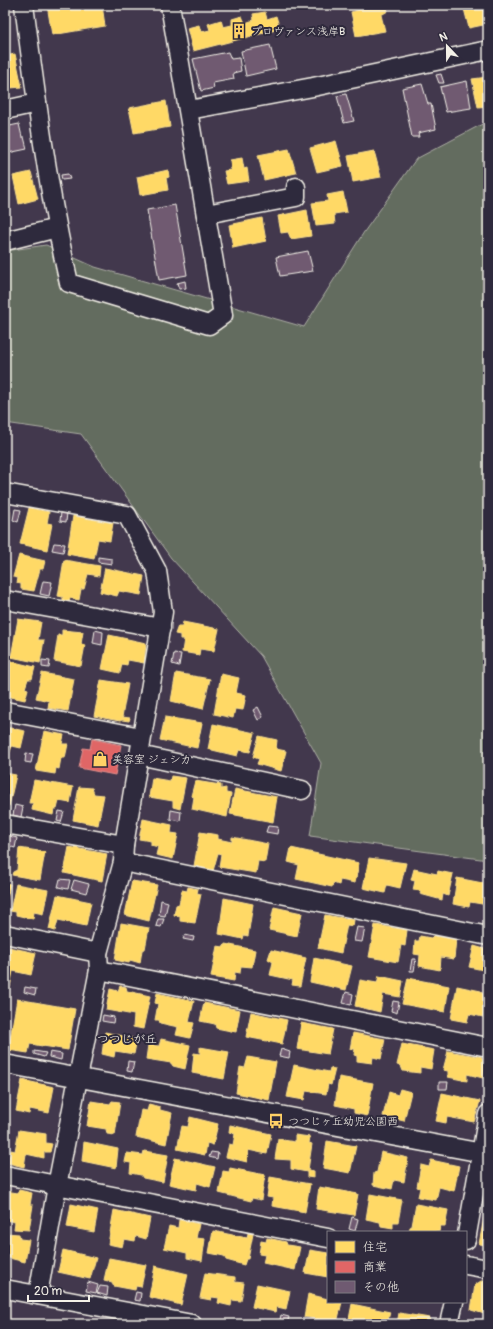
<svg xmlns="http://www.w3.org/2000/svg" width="493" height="1329" font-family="Pangolin,'Klee One',sans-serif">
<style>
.green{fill:#646c5f;stroke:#acaea4}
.homes{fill:#ffd966;stroke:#fce08d}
.shops{fill:#e06666;stroke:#e6908d}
.building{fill:#6f5a71;stroke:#f4f1e8}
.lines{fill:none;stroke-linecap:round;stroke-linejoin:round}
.minor-casing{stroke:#f4f1e8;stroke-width:21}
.minor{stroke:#2f2a3d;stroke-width:18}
.labels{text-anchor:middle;stroke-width:4;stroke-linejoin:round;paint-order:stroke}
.poi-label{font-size:11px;fill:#f4f1e8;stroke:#2f2a3d;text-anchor:start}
.neighbourhood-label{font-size:12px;fill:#f4f1e8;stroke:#2f2a3d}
</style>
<rect width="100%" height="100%" fill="#42384d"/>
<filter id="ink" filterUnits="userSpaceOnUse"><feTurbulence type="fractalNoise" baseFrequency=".025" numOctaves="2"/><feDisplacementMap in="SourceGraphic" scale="8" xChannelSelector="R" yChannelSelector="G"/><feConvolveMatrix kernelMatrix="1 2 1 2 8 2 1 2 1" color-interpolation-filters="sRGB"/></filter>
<g filter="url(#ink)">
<polygon class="green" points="488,121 488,860 310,836 321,763 261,656 171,558 81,434 5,423 5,251 46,245 95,267 304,327 364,232 416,159"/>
<g class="homes">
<polygon points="47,5 102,5 105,26 52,35"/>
<polygon points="357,5 386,5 388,11 381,15 385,31 356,36 351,12 358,10"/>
<polygon points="463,5 488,5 488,24 469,28"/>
<polygon points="265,12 267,19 276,16 280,29 193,51 187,28 199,25 201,32 210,30 208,24 221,20 223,27 232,25 232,19 242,16 245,23 254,20 253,14"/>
<polygon points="15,54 22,87 10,88 8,84 5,84 5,56"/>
<polygon points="488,77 488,106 478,107 472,79"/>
<polygon points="166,101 170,127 134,133 129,108"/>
<polygon points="336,141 343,166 317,172 310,148"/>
<polygon points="289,149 296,173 264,180 258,155"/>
<polygon points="374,151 381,177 353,182 348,156"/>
<polygon points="242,158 244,169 247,168 249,181 227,184 224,171 231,170 230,160"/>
<polygon points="168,170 169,177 166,178 168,190 140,195 137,177"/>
<polygon points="31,172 38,199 19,204 13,176"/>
<polygon points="343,192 347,212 334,214 335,224 316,226 312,203 328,201 327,195"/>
<polygon points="307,210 311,236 291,239 288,232 281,233 278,216"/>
<polygon points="262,218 266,241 233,248 229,225"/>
<polygon points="5,505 7,506 7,511 10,511 10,518 6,517 5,524"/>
<polygon points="29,508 49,512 47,523 52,524 47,550 20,544"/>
<polygon points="73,516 113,523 110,541 98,539 94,559 67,554"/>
<polygon points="19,555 45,561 43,569 40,569 34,591 21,589 21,584 17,583 18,578 13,577"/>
<polygon points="64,560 100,566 99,576 88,574 84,589 81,589 79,600 70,598 69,602 63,601 63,597 58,596"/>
<polygon points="105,568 144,576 141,595 119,591 117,596 100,592"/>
<polygon points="18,619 41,622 38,640 44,640 40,663 11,657"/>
<polygon points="183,622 219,629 214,651 200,649 199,655 182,652 184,639 180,639 180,635 175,634 178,626 182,626"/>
<polygon points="62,630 83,632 81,644 85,645 81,666 54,661 58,635 62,635"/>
<polygon points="109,635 146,643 144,663 128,660 127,665 122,664 120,673 102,669"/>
<polygon points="10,661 35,667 32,679 28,679 25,688 28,689 25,700 6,696 8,686 5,685 5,683"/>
<polygon points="42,673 74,679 68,711 48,708 49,701 36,698"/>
<polygon points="176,673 210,679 203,709 171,701"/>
<polygon points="221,674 239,678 236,693 246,695 243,710 235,709 233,718 214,714"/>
<polygon points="101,680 128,684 122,717 130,718 129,721 122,720 120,721 94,716"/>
<polygon points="165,717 202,723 197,748 160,740"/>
<polygon points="213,724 255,733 250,752 239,750 237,756 208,749"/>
<polygon points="5,727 25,731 21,748 12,746 8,757 5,757"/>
<polygon points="44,731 64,735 62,744 68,744 65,758 61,758 59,769 56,768 55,774 36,771"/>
<polygon points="259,736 277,740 276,749 286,751 281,771 257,764 259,759 253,757"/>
<polygon points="5,773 16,775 9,806 5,805"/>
<polygon points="171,776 186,778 180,809 173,807 173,801 149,797 152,778 170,781"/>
<polygon points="34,780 73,787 70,803 59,801 57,809 54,809 53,815 32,810 33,803 29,803"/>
<polygon points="195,781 221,785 221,789 226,788 226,793 231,794 227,817 192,809 194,797 191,796"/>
<polygon points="79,787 92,788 94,794 104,795 98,825 73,820"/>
<polygon points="235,789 277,797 273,822 230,814"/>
<polygon points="143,819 172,825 171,833 178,834 173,859 156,855 158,847 151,845 151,841 139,839"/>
<polygon points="200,832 218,835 218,839 232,842 232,837 268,844 265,862 258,861 256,873 219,867 221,854 218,853 213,871 194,866"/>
<polygon points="69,847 107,854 102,881 64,873"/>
<polygon points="19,848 45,852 40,880 12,875 13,872 17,870"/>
<polygon points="291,848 359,863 355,883 340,880 339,885 333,883 332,887 296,879 299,865 288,862"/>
<polygon points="369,858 406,863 400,888 387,885 385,893 363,888"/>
<polygon points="414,869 437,874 438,871 453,874 448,896 443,894 442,900 420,894 421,891 413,890 415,881 411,880"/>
<polygon points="457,878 488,884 488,905 470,902 469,907 453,904"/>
<polygon points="132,881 157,885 149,921 125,915"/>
<polygon points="5,883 10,884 6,904 5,903"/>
<polygon points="16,884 48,890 43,914 34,912 33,919 16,915 16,912 10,911"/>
<polygon points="188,887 198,889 197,893 201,894 195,923 180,921 180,916 174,915 176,905 179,904 182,890 187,891"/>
<polygon points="57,895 91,902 86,926 58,920 55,931 49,929"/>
<polygon points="224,898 253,904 248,936 244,935 243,939 219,934"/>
<polygon points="274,907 302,913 297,936 269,930"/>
<polygon points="325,915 354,920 353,926 347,925 341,953 318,948"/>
<polygon points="121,923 149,928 145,949 142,950 140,963 130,960 129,963 115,960"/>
<polygon points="375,925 407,930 405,946 401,945 398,962 369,957"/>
<polygon points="420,936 431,938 433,936 456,939 454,959 441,957 440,970 419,966 420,955 414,954 415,941 419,941"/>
<polygon points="225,944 255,950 252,967 241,966 240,973 235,972 234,981 211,977 217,946 224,947"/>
<polygon points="474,946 488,950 488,971 469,967"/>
<polygon points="8,947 36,953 31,975 13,971 10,987 5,986 5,955 7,955"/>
<polygon points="271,950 306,958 300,986 292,985 293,980 270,975 273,962 268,959"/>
<polygon points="314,958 352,966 346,990 310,982"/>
<polygon points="379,976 403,981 400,997 383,994 380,1012 355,1006 360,980 377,983"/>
<polygon points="408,978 449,986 445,1012 402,1004"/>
<polygon points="120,986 126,987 127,991 150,996 143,1029 133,1027 134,1015 106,1010 110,989 118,991"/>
<polygon points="457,986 481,991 483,994 488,995 488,1018 469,1014 467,1022 451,1019"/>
<polygon points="157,993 194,1001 189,1022 194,1023 190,1038 176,1035 178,1027 160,1023 159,1020 155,1020 158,1004 155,1003"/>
<polygon points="17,999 75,1009 68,1050 30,1044 28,1053 8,1050"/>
<polygon points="204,1003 240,1010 236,1032 216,1028 215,1024 200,1021"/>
<polygon points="251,1012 287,1020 282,1044 246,1037"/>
<polygon points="301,1023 333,1029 328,1054 297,1049"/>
<polygon points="105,1032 137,1039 134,1054 115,1051 114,1057 102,1054"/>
<polygon points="353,1033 385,1039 381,1059 373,1057 372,1063 357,1061 357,1056 354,1055 355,1049 350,1049"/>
<polygon points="161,1039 190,1045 185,1069 173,1066 171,1063 146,1059 148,1045 159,1046"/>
<polygon points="402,1044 434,1050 431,1069 420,1067 420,1073 403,1071 401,1066 397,1065"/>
<polygon points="200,1047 229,1052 224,1079 192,1073 194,1053 200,1054"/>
<polygon points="448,1051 482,1057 483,1062 486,1062 483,1078 467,1074 467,1081 448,1077 448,1071 443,1070"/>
<polygon points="248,1057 276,1062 269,1100 236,1093 240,1067 245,1068"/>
<polygon points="294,1065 329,1072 330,1068 335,1069 331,1085 328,1084 326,1094 306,1091 304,1100 287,1097"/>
<polygon points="339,1077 373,1083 367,1116 354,1113 354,1109 335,1105"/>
<polygon points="5,1080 10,1081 6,1101 5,1101"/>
<polygon points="22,1080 54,1087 49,1113 30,1109 29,1114 16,1111"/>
<polygon points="400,1089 411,1092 404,1121 383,1116 389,1092 398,1095"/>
<polygon points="442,1093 480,1101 474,1122 447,1117 446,1123 436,1121"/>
<polygon points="91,1101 110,1104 112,1101 120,1102 115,1135 107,1134 106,1129 87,1126"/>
<polygon points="149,1104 160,1107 160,1110 172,1113 166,1144 136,1137 141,1110 147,1111"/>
<polygon points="190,1117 218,1124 213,1145 207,1143 205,1155 177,1149 182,1126 188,1127"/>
<polygon points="230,1125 271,1134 267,1154 248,1150 247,1162 226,1157 229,1144 233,1145 235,1134 229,1132"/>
<polygon points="19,1130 46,1134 46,1143 52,1144 50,1152 44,1152 44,1158 26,1154 24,1167 8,1163 11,1150 15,1151"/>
<polygon points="295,1135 310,1137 309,1143 312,1144 308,1170 314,1171 314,1178 307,1177 307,1172 291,1169 291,1160 275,1159 278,1139 295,1142"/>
<polygon points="327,1141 356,1146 350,1173 323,1168"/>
<polygon points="84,1142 118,1149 116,1168 82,1161"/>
<polygon points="144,1151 168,1155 163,1182 143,1178 141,1175 130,1173 131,1163 125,1162 127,1153 143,1155"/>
<polygon points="381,1152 408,1158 404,1182 394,1180 392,1189 373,1185 374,1173 377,1172"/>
<polygon points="175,1158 215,1167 210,1187 197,1183 196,1190 169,1184"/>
<polygon points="431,1160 459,1166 454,1191 439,1187 436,1200 418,1197 420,1188 417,1187 421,1165 429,1167"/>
<polygon points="230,1168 265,1175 261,1200 252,1198 251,1201 219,1193 223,1171 229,1172"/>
<polygon points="270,1177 310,1184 305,1212 272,1206 273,1198 267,1197"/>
<polygon points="319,1187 358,1194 354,1215 316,1209"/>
<polygon points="19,1190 32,1193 30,1205 33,1205 29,1230 14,1229 15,1222 5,1220 5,1191 18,1193"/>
<polygon points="370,1194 402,1200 398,1222 393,1222 393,1228 381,1226 380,1222 366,1219"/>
<polygon points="71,1204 98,1210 94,1232 67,1227"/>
<polygon points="416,1204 448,1210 445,1226 440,1226 439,1232 409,1232 410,1227 412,1226"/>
<polygon points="114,1210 150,1218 146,1239 136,1236 135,1241 124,1239 122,1247 108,1244"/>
<polygon points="484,1218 488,1218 488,1245 479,1244"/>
<polygon points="179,1220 199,1224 196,1238 205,1239 202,1261 187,1258 187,1253 164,1248 169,1226 178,1228"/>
<polygon points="213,1231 247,1238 248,1233 253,1234 248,1259 246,1259 244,1265 226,1260 224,1256 209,1253"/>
<polygon points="5,1233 19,1234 20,1239 29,1240 25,1262 5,1257"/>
<polygon points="267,1238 286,1242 287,1245 300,1247 295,1270 263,1263 265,1255 259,1254 261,1241 266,1242"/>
<polygon points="63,1250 96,1258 90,1279 58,1272"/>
<polygon points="310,1250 328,1253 328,1277 305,1273"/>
<polygon points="109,1258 146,1265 141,1287 136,1286 135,1290 114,1286 112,1282 104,1280"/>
<polygon points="155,1266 188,1274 181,1305 149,1297"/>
<polygon points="205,1273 235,1277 235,1282 244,1283 241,1301 232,1300 231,1306 218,1303 219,1298 212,1297 211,1300 200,1298"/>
<polygon points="481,1281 488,1282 488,1315 471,1310 475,1285"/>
<polygon points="257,1284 290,1291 286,1309 277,1307 275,1312 252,1307"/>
<polygon points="308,1294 328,1299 328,1302 342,1302 337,1323 304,1317"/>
<polygon points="352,1304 390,1312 387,1324 348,1324"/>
<polygon points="399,1313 430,1318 429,1324 397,1324"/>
</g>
<polygon class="shops" points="92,739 121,745 115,775 79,768 83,748 90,749"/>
<g class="building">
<polygon points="270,45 276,69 246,76 241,51"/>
<polygon points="228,52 231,59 239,58 241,71 233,73 234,79 213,83 214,88 201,91 193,59"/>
<polygon points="441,74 444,83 439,83 436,75"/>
<polygon points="467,81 471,108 446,112 440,87"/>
<polygon points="422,84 428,104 431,104 436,129 418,133 419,137 412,137 402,88"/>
<polygon points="346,94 354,121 344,123 337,96"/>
<polygon points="19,124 22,137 24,137 27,149 8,153 5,140 5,127"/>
<polygon points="68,174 70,179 62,180 61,175"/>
<polygon points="175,205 187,275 159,280 147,210"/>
<polygon points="308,251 313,271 280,276 276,257"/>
<polygon points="185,281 186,288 179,289 177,283"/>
<polygon points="15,509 21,510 18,522 13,520"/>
<polygon points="61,512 67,513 66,522 60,521"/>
<polygon points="54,543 65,544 63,552 52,550"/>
<polygon points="98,557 112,559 112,564 98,562"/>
<polygon points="43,581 52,582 49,596 40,594"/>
<polygon points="95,630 103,632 102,645 93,643"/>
<polygon points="174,653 181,654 179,666 172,664"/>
<polygon points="42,660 50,661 49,668 42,667"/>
<polygon points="258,707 263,717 258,720 253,710"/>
<polygon points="26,753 33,754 31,763 25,762"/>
<polygon points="15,805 23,807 21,817 13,815"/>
<polygon points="171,810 181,812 180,821 170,819"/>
<polygon points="59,811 64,812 61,822 57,821"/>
<polygon points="268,826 278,827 277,834 266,832"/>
<polygon points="6,835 17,838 15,848 5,845"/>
<polygon points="60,879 70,880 68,889 58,887"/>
<polygon points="74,880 89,884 86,893 71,889"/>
<polygon points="161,900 168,902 165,916 159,915"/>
<polygon points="158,919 164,919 161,927 156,926"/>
<polygon points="357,927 365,928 362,942 354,941"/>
<polygon points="185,935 194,937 193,941 183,939"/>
<polygon points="412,959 416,959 414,971 410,971"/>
<polygon points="25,987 36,989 35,995 24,992"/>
<polygon points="346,992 353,994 351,1005 343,1003"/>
<polygon points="393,1001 399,1002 397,1013 391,1011"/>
<polygon points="103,1015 114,1017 113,1023 102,1021"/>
<polygon points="281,1049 290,1052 289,1058 279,1056"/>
<polygon points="34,1051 46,1053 44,1057 34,1054"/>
<polygon points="50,1052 62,1054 61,1060 49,1057"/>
<polygon points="128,1061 134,1062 132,1072 127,1071"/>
<polygon points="439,1082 448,1082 447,1089 439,1089"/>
<polygon points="211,1152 218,1153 217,1159 209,1157"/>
<polygon points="352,1217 358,1219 355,1231 349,1229"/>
<polygon points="88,1282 98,1285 96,1293 86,1291"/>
<polygon points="100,1286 108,1287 107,1296 97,1293"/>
<polygon points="136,1292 141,1293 140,1301 134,1300"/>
<polygon points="281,1315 289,1317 287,1324 279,1324"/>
</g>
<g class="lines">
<g class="minor-casing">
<g id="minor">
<path d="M 24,5 C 36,98 48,191 69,283 L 209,325 L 223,315 L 170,5"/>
<polyline points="5,110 37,103"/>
<polyline points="189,110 313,87 488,50"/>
<polyline points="206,214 296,197 296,187"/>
<polyline points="5,241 57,228"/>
<polyline points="5,493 127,515 157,571 163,612 124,845 123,862 98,953 99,970 57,1186 38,1295"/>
<polyline points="5,600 161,628"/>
<polyline points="5,711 141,737"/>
<polyline points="139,755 302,790"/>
<polyline points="5,824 124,845"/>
<polyline points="123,862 488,936"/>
<polyline points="5,934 98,953"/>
<polyline points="99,970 488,1047"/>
<polyline points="5,1064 488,1154"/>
<polyline points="5,1175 328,1238"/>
<polyline points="466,1240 488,1114"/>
<polyline points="466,1265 488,1269"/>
<polyline points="5,1289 192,1324"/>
<polyline points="449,1324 454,1302"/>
</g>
</g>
<use href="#minor" class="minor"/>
</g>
</g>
<defs>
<g id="building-bare" transform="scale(1.2)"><path d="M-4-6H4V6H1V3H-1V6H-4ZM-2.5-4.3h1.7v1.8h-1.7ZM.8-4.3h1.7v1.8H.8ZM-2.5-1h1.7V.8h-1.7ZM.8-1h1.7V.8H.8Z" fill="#ffd166" stroke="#2f2a3d" stroke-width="2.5" paint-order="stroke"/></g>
<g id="shop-bare" transform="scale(1.2)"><path d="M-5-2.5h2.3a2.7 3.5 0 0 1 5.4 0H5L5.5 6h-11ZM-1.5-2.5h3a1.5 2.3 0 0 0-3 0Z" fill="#ffd166" stroke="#2f2a3d" stroke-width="2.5" paint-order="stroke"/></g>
<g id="bus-bare" transform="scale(1.2)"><path d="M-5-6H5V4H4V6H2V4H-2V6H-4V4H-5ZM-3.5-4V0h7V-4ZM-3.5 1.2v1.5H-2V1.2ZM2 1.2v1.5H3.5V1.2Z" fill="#ffd166" stroke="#2f2a3d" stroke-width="2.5" paint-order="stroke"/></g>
</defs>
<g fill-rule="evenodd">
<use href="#building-bare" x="239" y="31"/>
<use href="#shop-bare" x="100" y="759"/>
<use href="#bus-bare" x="276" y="1121"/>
</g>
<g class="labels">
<g class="poi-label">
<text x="251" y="35">プロヴァンス浅岸B</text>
<text x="112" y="763">美容室 ジェシカ</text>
<text x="288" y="1125">つつじヶ丘幼児公園西</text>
</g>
<g class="neighbourhood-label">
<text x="127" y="1043">つつじが丘</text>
</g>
</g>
<rect width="493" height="1329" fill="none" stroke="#2f2a3d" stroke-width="20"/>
<rect x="10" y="10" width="473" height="1309" fill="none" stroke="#f4f1e8" stroke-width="1.5" filter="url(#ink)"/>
<rect x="327" y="1231" width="140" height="72" fill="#2f2a3d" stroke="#7e7a81"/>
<rect x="335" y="1241" width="20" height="12" fill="#ffd966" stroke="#7e7a81"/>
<text x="363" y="1251" font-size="12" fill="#f4f1e8">住宅</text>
<rect x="335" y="1261" width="20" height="12" fill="#e06666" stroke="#7e7a81"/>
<text x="363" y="1271" font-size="12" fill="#f4f1e8">商業</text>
<rect x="335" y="1281" width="20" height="12" fill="#6f5a71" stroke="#7e7a81"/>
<text x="363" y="1291" font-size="12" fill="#f4f1e8">その他</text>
<g transform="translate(447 46) rotate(338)" stroke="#2f2a3d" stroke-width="3" paint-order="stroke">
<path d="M0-3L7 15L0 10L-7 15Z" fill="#f4f1e8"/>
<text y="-6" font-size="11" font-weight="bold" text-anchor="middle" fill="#f4f1e8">N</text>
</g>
<path d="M28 1295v6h61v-6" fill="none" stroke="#f4f1e8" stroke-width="2"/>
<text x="34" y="1295" font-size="12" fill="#f4f1e8" stroke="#2f2a3d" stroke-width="3" paint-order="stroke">20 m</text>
</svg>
